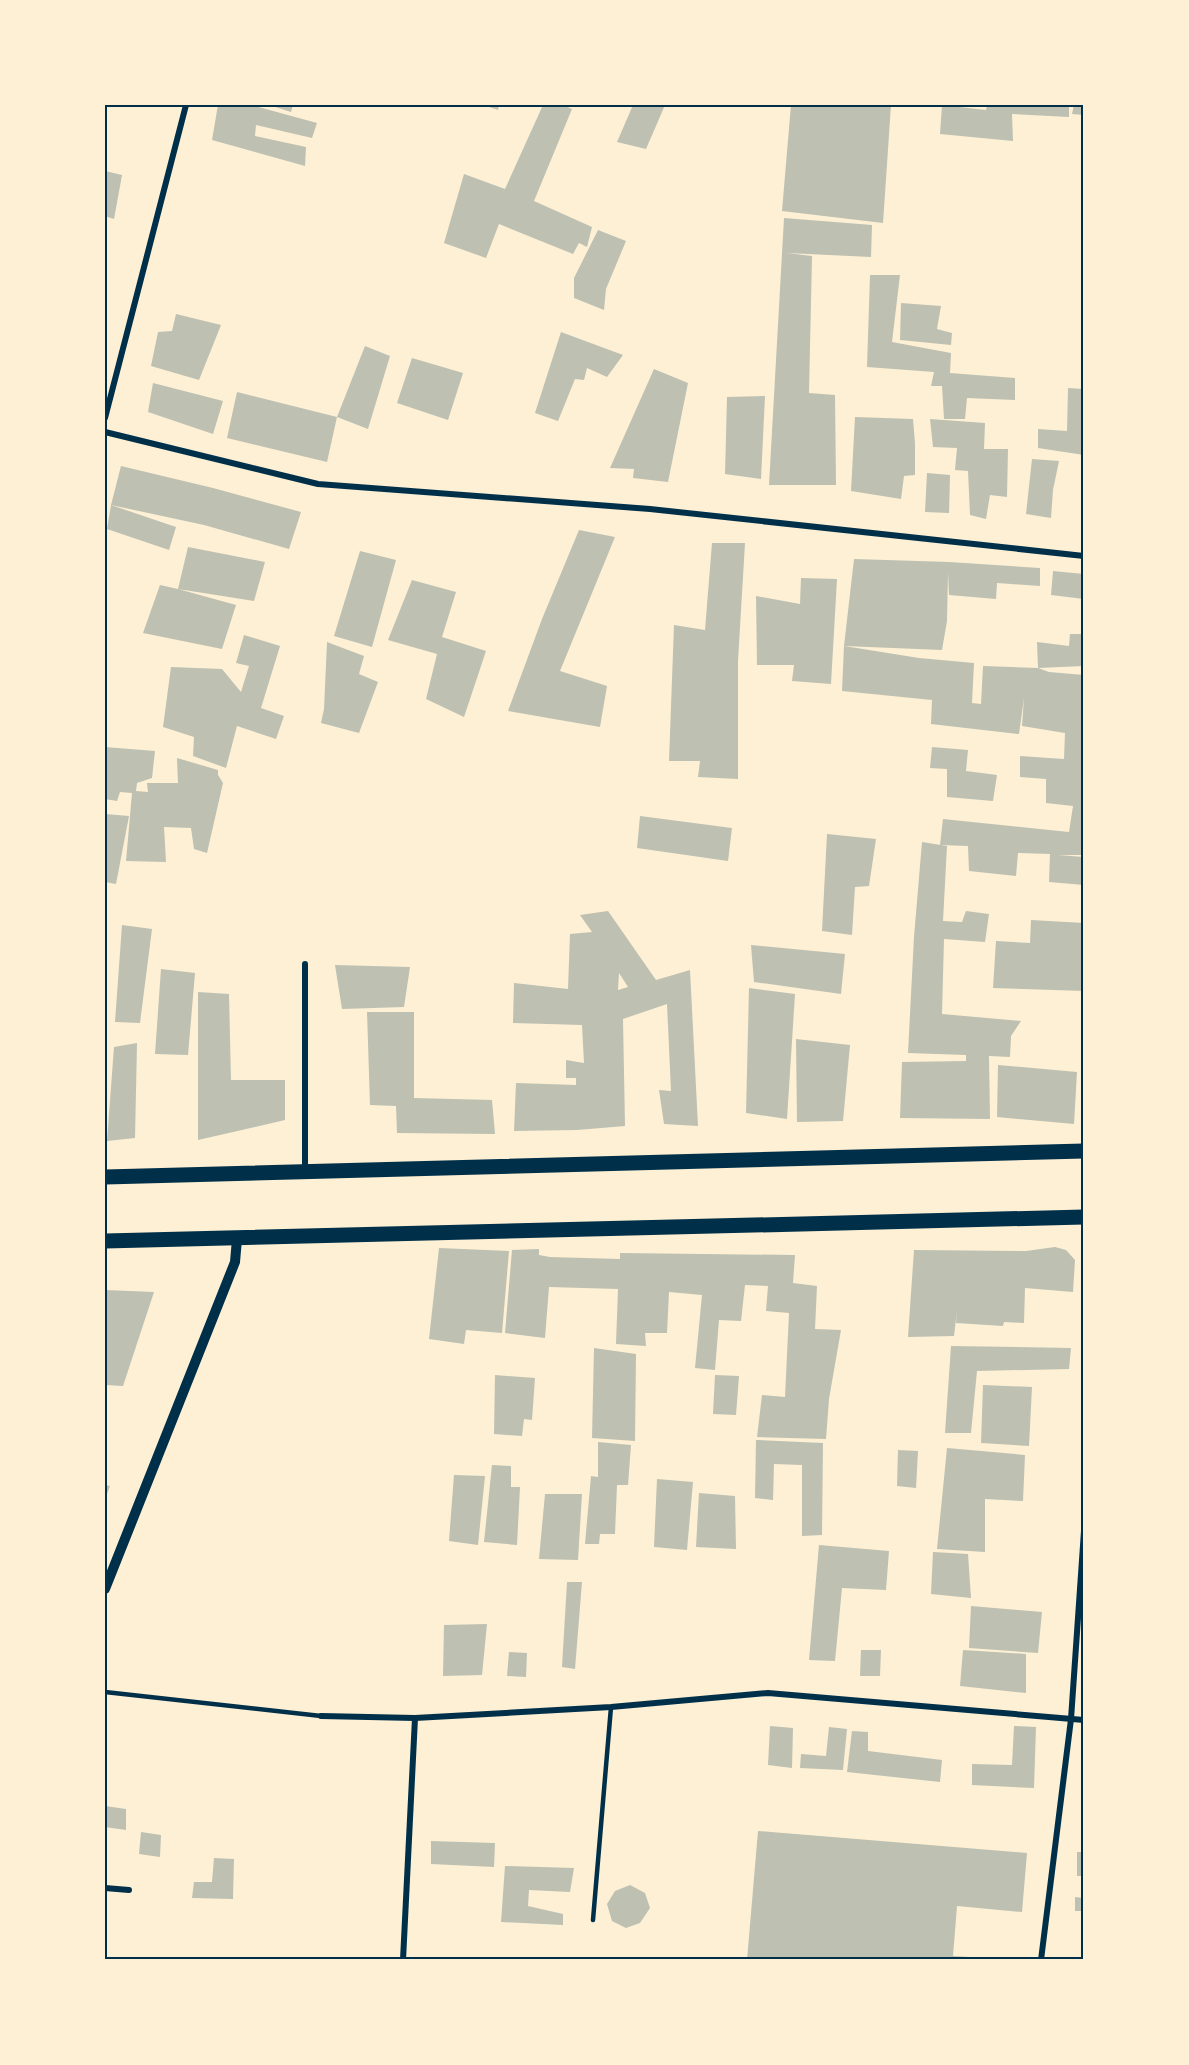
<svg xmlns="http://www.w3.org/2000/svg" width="1189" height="2065" font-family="'Zilla Slab',serif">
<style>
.building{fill:#bec0b2;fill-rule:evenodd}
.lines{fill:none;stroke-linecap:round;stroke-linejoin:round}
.service{stroke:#003049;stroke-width:4.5}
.minor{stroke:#003049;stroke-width:6}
.tertiary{stroke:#003049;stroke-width:10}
.primary{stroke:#003049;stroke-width:15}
.neatline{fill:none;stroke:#003049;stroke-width:2}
</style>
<rect width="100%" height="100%" fill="#fdf0d5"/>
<g class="building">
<polygon points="218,105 251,105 317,123 312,138 256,125 255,136 306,147 305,166 212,140"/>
<polygon points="269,105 293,105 291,112"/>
<polygon points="483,105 499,105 498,110"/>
<polygon points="543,105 563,105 572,109 534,201 592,227 587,247 579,243 573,254 499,224 486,258 444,243 464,174 505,189"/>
<polygon points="633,105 665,105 646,149 617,142"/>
<polygon points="791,105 891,105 883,223 782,211"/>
<polygon points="942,105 986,110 987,105 1069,105 1069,117 1012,114 1013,141 940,134"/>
<polygon points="1074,105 1084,105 1084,115 1072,114"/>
<polygon points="105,171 122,175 114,219 105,216"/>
<polygon points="784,218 872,225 871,257 787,253 812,256 809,393 835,395 836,485 769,485"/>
<polygon points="598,230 626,241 606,289 604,310 574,298 574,278"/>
<polygon points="870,275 900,275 892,342 951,353 950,373 1015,378 1015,400 967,398 965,419 944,419 942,386 931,386 934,372 867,367"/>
<polygon points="901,303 941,306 937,329 952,333 951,345 900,340"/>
<polygon points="176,314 221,325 199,380 151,366 158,332 172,331"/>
<polygon points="561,332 623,355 607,377 587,368 584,380 575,379 558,421 535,413"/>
<polygon points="365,346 390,356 368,429 337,417"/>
<polygon points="412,358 463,373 448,420 397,403"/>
<polygon points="654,369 688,383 668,482 633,478 634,469 610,468"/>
<polygon points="153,383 223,401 213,434 148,412"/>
<polygon points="1068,388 1084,389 1084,455 1038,448 1038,429 1067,431"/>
<polygon points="237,392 337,417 327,462 227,438"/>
<polygon points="765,396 761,479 725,474 727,397"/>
<polygon points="855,417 913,419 915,443 915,475 904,476 901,499 851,491"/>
<polygon points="930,419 985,423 984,449 1008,449 1007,497 990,495 986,519 970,515 968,471 955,470 957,448 933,447"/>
<polygon points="1032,459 1059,461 1053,490 1051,518 1026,514"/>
<polygon points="121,466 213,488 301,512 289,549 204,525 111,505"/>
<polygon points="927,473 950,475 949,513 925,512"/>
<polygon points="111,505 176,527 169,550 107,529"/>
<polygon points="579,530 615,537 560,671 607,686 600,727 508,711 542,619"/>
<polygon points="712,543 745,543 738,661 738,779 698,777 700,761 669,761 674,625 705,630"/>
<polygon points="188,547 265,562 254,601 178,589 236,605 222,649 143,633 160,585 178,589"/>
<polygon points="360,551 396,560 372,647 334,636"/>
<polygon points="854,559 949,562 1040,568 1040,586 997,583 996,599 949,595 948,573 947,621 942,650 844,646 919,658 974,663 972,703 981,704 983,666 1038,668 1037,642 1069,646 1070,634 1081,634 1082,616 1084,616 1084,666 1038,668 1049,672 1084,675 1084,855 1058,855 1084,857 1084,885 1049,882 1050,854 1018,853 1016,876 969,871 968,846 940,845 943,819 1069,832 1073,806 1046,803 1046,779 1020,777 1020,756 1064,759 1065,733 1022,726 1024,698 1019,734 931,724 932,700 842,691 844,646"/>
<polygon points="1053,571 1084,574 1084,599 1051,595"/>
<polygon points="801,578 837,579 831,684 792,681 794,665 757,665 756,596 800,604"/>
<polygon points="412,580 456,592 442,637 486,651 464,717 426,699 437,654 388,640"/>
<polygon points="244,635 280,646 261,708 284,716 276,739 237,726 226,768 193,756 194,737 163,727 171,667 222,669 241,692 249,666 236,663"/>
<polygon points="327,642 364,656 359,674 378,682 359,733 321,723 324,709"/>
<polygon points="105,747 155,751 152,778 137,783 136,791 148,792 147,783 178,783 177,758 218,770 218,775 223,783 207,853 194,849 191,828 164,827 166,862 126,861 132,793 120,792 117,801 105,799"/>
<polygon points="932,747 968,750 966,771 997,775 993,801 947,797 947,769 930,768"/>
<polygon points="105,814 129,816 116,884 105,882"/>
<polygon points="640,816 732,828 728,861 637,848"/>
<polygon points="827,834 876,839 869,886 855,887 852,935 822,931"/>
<polygon points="922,842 947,846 943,921 962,922 966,911 989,914 985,942 944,939 942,1014 1021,1021 1011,1036 1010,1057 989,1056 990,1119 900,1118 902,1062 966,1061 966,1055 908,1053 914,937"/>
<path d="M 608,911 L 656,980 L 690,970 L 698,1126 L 664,1124 L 659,1090 L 671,1091 L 667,1004 L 623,1019 L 625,1126 L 577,1130 L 514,1131 L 516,1083 L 576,1085 L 576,1078 L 566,1078 L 566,1060 L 584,1063 L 582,1025 L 513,1023 L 514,983 L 568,989 L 570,934 L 592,932 L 580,915 ZM 619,973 L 628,987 L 618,990 Z"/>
<polygon points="1031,920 1084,923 1084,991 993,988 996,941 1030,943"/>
<polygon points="122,925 152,929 140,1023 115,1022"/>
<polygon points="751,945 845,954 841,994 754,982"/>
<polygon points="335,965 410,967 404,1007 342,1009"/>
<polygon points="161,969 195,973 188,1055 155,1054"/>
<polygon points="749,988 795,994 787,1119 746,1113"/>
<polygon points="198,992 229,994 231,1080 285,1080 285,1120 198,1140"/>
<polygon points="367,1012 414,1012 414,1098 492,1100 495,1134 397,1133 396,1106 370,1105"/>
<polygon points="796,1039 850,1045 843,1121 797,1122"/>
<polygon points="137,1043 135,1138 107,1141 114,1047"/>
<polygon points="998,1065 1077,1072 1074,1124 997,1117"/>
<polygon points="1055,1247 1066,1250 1075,1260 1073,1292 1025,1288 1024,1323 1004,1322 1003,1326 956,1323 957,1311 954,1336 908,1337 914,1250 1026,1251"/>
<polygon points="439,1248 509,1251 502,1333 466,1330 464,1344 429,1339"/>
<polygon points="539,1249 539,1255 550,1257 620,1259 620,1253 795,1255 793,1283 817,1286 815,1329 841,1330 829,1399 826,1439 757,1437 762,1395 785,1397 789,1313 766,1311 768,1286 745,1285 741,1321 719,1320 715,1370 695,1368 702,1295 669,1292 667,1333 645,1333 646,1346 616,1344 618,1289 549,1287 545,1338 505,1333 512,1250"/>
<polygon points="105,1290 154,1292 123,1386 105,1385"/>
<polygon points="951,1346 1071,1348 1069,1369 977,1371 971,1433 945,1433"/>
<polygon points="594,1348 636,1354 635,1441 592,1438"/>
<polygon points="495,1375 535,1378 532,1420 524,1419 522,1436 494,1434"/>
<polygon points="715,1375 739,1376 736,1415 713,1414"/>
<polygon points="983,1385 1032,1387 1029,1446 981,1443"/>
<polygon points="756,1440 823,1443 822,1535 802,1536 802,1465 774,1464 773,1500 755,1498"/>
<polygon points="598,1442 631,1445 628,1485 617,1485 615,1534 600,1534 599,1544 585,1544 591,1476 598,1477"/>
<polygon points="947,1448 1025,1455 1023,1501 985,1499 985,1552 937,1549"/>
<polygon points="898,1450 918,1451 916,1488 897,1486"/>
<polygon points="492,1465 511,1466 511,1487 520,1487 517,1545 484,1542"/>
<polygon points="454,1475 485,1476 478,1545 449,1541"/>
<polygon points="657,1479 693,1482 687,1550 654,1547"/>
<polygon points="105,1485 110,1486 105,1499"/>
<polygon points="699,1493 735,1496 736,1549 696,1547"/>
<polygon points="545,1494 582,1494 578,1560 539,1559"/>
<polygon points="819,1545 889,1551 886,1590 842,1588 835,1661 809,1660"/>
<polygon points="933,1552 968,1554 971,1598 931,1594"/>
<polygon points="567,1582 582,1582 575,1669 562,1667"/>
<polygon points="971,1606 1042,1612 1038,1653 969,1648"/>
<polygon points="487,1624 482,1675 443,1676 444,1625"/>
<polygon points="861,1650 881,1650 880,1676 860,1676"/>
<polygon points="963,1650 1026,1654 1026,1693 960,1686"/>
<polygon points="509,1652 527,1653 526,1677 507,1676"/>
<polygon points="770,1726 793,1728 792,1768 768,1765"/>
<polygon points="1014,1726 1036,1727 1034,1788 972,1785 972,1764 1012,1765"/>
<polygon points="829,1727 847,1729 843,1770 800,1768 801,1754 826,1756"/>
<polygon points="852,1731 868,1732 868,1751 942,1760 940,1782 847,1772"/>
<polygon points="105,1806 126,1809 126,1830 105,1827"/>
<polygon points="758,1831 1027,1853 1022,1912 957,1906 953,1956 988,1958 988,1960 747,1960"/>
<polygon points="141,1832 161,1835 160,1857 139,1854"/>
<polygon points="431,1841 495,1843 494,1867 431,1864"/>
<rect x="1077" y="1852" width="7" height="24"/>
<polygon points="214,1858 234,1859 233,1899 192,1898 194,1882 212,1882"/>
<polygon points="505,1866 574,1868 570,1892 529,1890 528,1906 563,1914 563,1925 501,1922"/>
<polygon points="630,1885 645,1893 650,1908 640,1923 626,1928 612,1921 607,1904 615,1891"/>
<polygon points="1075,1897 1084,1898 1082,1911 1075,1911"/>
</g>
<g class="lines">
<g class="service">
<polyline points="105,1692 321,1716"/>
<polyline points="593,1920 611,1707"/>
</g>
<g class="minor">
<polyline points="105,418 186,105"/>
<polyline points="105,432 318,484 650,509 1084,556"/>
<polyline points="305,1172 305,964"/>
<polyline points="321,1716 415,1718 611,1707 768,1693 1084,1720"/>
<polyline points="105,1888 129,1890"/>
<polyline points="403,1960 415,1718"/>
<polyline points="1041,1960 1071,1719 1084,1531"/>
</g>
<polyline class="tertiary" points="105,1589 235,1262 237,1239"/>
<g class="primary">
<polyline points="105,1177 1084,1151"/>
<polyline points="105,1241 1084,1217"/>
</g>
</g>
<rect width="1189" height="2065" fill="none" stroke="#fdf0d5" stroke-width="213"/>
<rect x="106" y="106" width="976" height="1852" class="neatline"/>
</svg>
